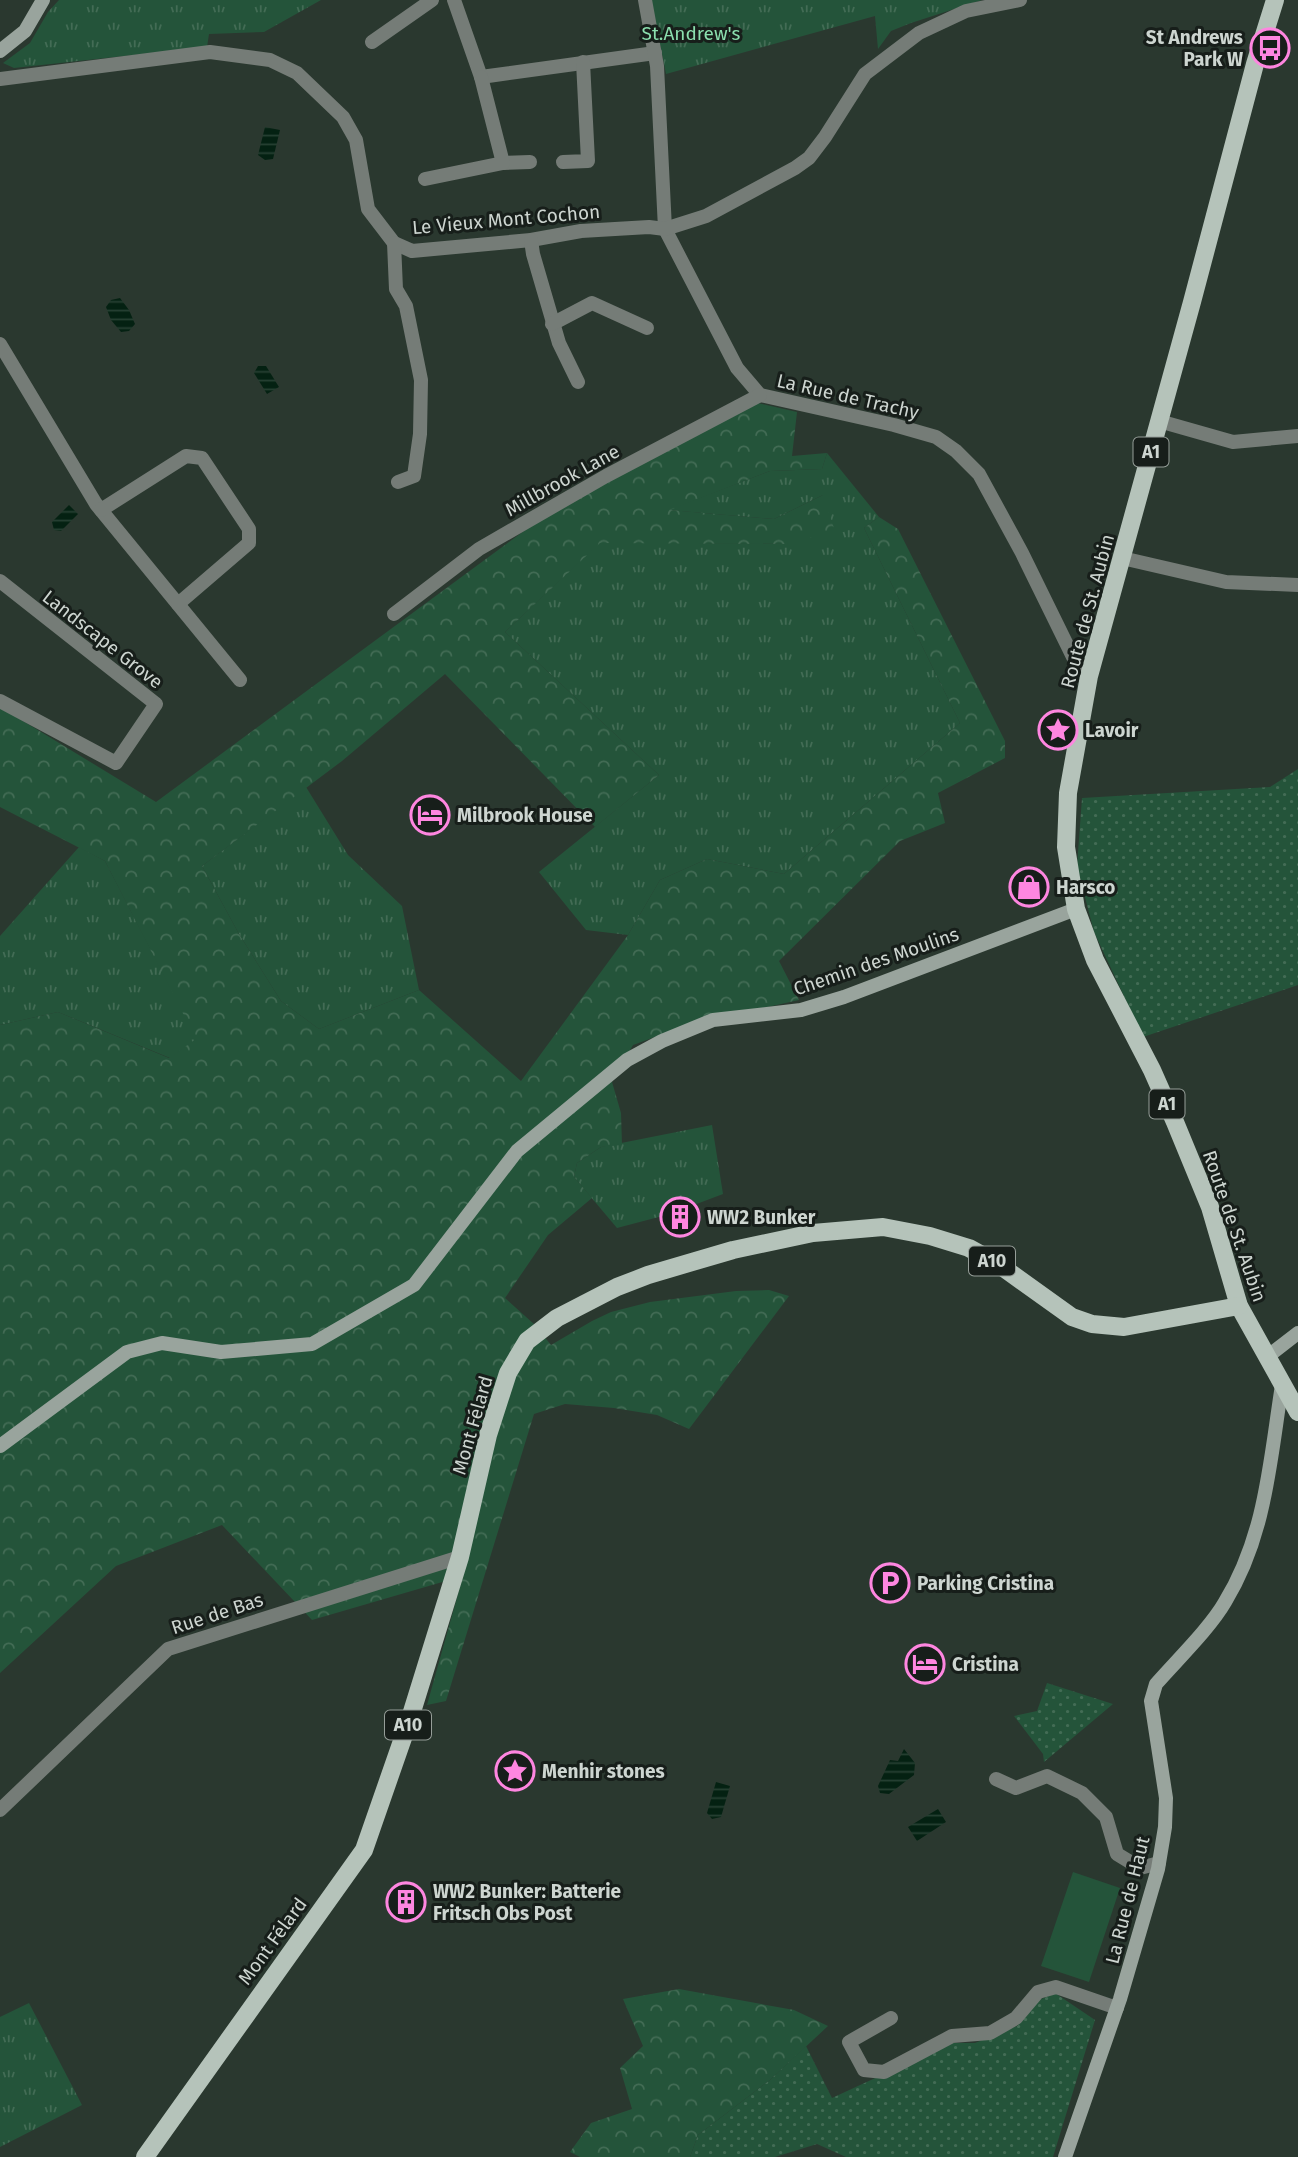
<svg xmlns="http://www.w3.org/2000/svg" width="1298" height="2157" font-family="'Fira Sans',sans-serif">
<style>
.grass{fill:url(#grass-tufts)}
.forest{fill:url(#forest-crowns)}
.garden{fill:url(#garden-dots)}
.pitch{fill:#24543a}
.water{fill:url(#water-rules)}
.lines{fill:none;stroke-linecap:round;stroke-linejoin:round}
.street{stroke:#757c77;stroke-width:14}
.secondary{stroke:#99a49d;stroke-width:14}
.primary{stroke:#b5c3ba;stroke-width:18}
.labels{text-anchor:middle;stroke-width:6;stroke-linejoin:round;paint-order:stroke}
.shield{fill:#171e1a;stroke:#969e99;stroke-width:2}
.shield-label{font-size:18px;font-weight:bold;fill:#cdd5d0}
.park-label{font-size:19px;fill:#8bdfae;stroke:#171e1a}
.poi-label{font-size:19px;font-weight:bold;fill:#cdd5d0;stroke:#171e1a;text-anchor:start}
.street-label{font-size:19px;fill:#cdd5d0;stroke:#171e1a}
</style>
<defs>
<pattern id="grass-tufts" width="24" height="20" patternUnits="userSpaceOnUse" patternTransform="scale(1.75)"><rect width="24" height="20" fill="#24543a"/><path d="M3 7l-1-3M5 7V3M7 7l1-3M15 17l-1-3M17 17v-4M19 17l1-3" fill="none" stroke="#436c55"/></pattern>
<pattern id="forest-crowns" width="20" height="18" patternUnits="userSpaceOnUse" patternTransform="scale(1.75)"><rect width="20" height="18" fill="#24543a"/><path d="M2 6a3 3 0 1 1 6 0M12 15a3 3 0 1 1 6 0" fill="none" stroke="#436c55"/></pattern>
<pattern id="garden-dots" width="8" height="8" patternUnits="userSpaceOnUse" patternTransform="scale(1.75)"><rect width="8" height="8" fill="#24543a"/><path d="M2 2h.1M6 6h.1" fill="none" stroke="#436c55" stroke-width="1.8" stroke-linecap="round"/></pattern>
<pattern id="water-rules" width="6" height="5" patternUnits="userSpaceOnUse" patternTransform="scale(1.75)"><rect width="6" height="5" fill="#042112"/><path d="M0 2.5h6" fill="none" stroke="#274033"/></pattern>
</defs>
<rect width="100%" height="100%" fill="#2a382f"/>
<g class="grass">
<polygon points="59,0 321,0 264,32 209,34 207,47 14,68 3,63 30,43 48,12"/>
<polygon points="651,0 982,0 911,23 891,31 878,49 875,16 666,74"/>
<polygon points="827,453 879,517 864,528 960,723 784,874 707,859 660,880 628,935 586,930 539,872 659,775 505,632 600,542 787,544 823,495 774,519 668,510 770,471 822,469"/>
<polygon points="306,787 348,855 402,906 419,990 319,1029 281,1001 239,934 202,866"/>
<polygon points="79,847 105,861 197,1039 170,1058 58,1012 0,1025 0,936"/>
<polygon points="712,1125 723,1194 670,1214 617,1228 574,1177 577,1163 601,1147"/>
<polygon points="29,2003 82,2105 0,2147 0,2017"/>
</g>
<g class="forest">
<polygon points="758,403 797,412 792,456 827,453 822,469 770,471 670,510 774,519 823,495 835,531 787,544 600,543 505,632 659,775 595,827 445,674 342,761 202,866 239,934 281,1001 319,1029 419,990 521,1081 628,935 660,880 707,859 784,874 960,723 864,528 879,517 898,529 1005,741 1005,758 938,793 945,823 900,841 779,961 799,1000 688,1025 633,1045 612,1082 621,1113 622,1145 601,1147 577,1163 574,1177 592,1198 548,1235 505,1298 535,1325 551,1345 592,1321 611,1312 650,1302 736,1291 769,1290 789,1296 689,1429 657,1415 614,1408 565,1404 534,1414 446,1701 427,1705 463,1576 312,1620 222,1525 116,1566 0,1673 0,1025 58,1012 169,1058 196,1039 105,861 0,807 0,707 156,802 547,514"/>
<polygon points="679,1989 794,2010 828,2026 770,2080 698,2135 690,2157 580,2157 570,2152 591,2123 632,2109 620,2068 643,2046 623,1999"/>
</g>
<g class="garden">
<polygon points="1298,769 1298,985 1143,1037 1094,932 1077,866 1082,798 1270,787"/>
<polygon points="1047,1683 1113,1704 1044,1762 1043,1754 1014,1716 1037,1711"/>
<polygon points="1055,1993 1095,2020 1053,2157 846,2157 817,2144 775,2157 690,2157 698,2135 770,2080 806,2046 832,2098 951,2043 975,2043 1017,2026 1039,2000"/>
</g>
<polygon class="pitch" points="1073,1872 1120,1888 1089,1982 1041,1966"/>
<g class="water">
<polygon points="265,127 280,130 273,159 265,160 258,155"/>
<polygon points="120,298 129,310 135,324 129,331 121,332 111,320 106,307 111,300"/>
<polygon points="258,366 266,366 279,387 267,394 254,373"/>
<polygon points="69,505 78,514 61,531 54,530 52,522"/>
<polygon points="904,1749 915,1763 914,1775 889,1794 880,1793 878,1786 890,1760 898,1761"/>
<polygon points="716,1782 730,1786 721,1817 712,1819 707,1813"/>
<polygon points="938,1809 946,1822 917,1841 908,1827"/>
</g>
<g class="lines">
<g class="street">
<polyline points="454,0 481,77 655,53"/>
<polyline points="645,0 657,66 665,229 737,368 760,395 894,425 936,437 956,451 979,474 1022,553 1074,659 1089,676"/>
<polyline points="372,42 432,0"/>
<polyline points="0,79 210,52 270,60 297,73 343,117 356,140 368,209 394,243 412,251 531,240 581,231 649,227 665,229 706,216 795,168 809,158 825,137 865,74 919,33 966,11 1020,0"/>
<polyline points="563,162 588,161 583,62"/>
<polyline points="503,163 530,162"/>
<polyline points="425,179 503,163 481,77"/>
<polyline points="531,240 533,254 559,343 578,382"/>
<polyline points="394,243 396,289 406,306 421,380 420,434 414,476 398,482"/>
<polyline points="552,324 592,303 647,328"/>
<polyline points="0,344 96,504 240,680"/>
<polyline points="1159,421 1233,442 1298,436"/>
<polyline points="101,510 186,456 202,458 249,529 249,543 178,604"/>
<polyline points="1122,558 1226,582 1298,585"/>
<polyline points="0,581 156,704 116,763 0,701"/>
<polyline points="394,614 479,549 606,476 760,395"/>
<polyline points="996,1779 1016,1788 1047,1776 1082,1793 1106,1817 1117,1854 1140,1868 1159,1863"/>
<polyline points="0,1810 168,1649 460,1557"/>
<polyline points="891,2018 849,2042 864,2070 884,2072 952,2036 990,2033 1016,2018 1038,1992 1056,1987 1117,2008"/>
</g>
<g class="secondary">
<polyline points="0,51 25,31 43,0"/>
<polyline points="1267,1357 1298,1333"/>
<polyline points="0,1446 127,1352 162,1343 221,1352 312,1344 414,1285 517,1151 627,1060 662,1041 713,1020 801,1010 844,997 1076,909"/>
<path d="M 1065,2157 L 1120,1999 L 1158,1869 L 1165,1827 L 1166,1798 L 1151,1701 L 1156,1684 C 1177,1660 1210,1628 1225,1602 C 1266,1535 1270,1460 1282,1385"/>
</g>
<g class="primary">
<polyline points="1275,0 1255,64 1192,302 1089,676 1068,793 1066,847 1076,909 1095,960 1152,1070 1175,1122 1210,1207 1239,1306 1298,1412"/>
<polyline points="145,2157 364,1850 411,1715 460,1557 488,1435 508,1373 527,1341 557,1318 617,1287 648,1275 733,1250 813,1233 883,1227 930,1236 969,1248 998,1264 1072,1317 1092,1324 1124,1327 1239,1306"/>
</g>
</g>
<defs>
<g id="bus-ring" transform="scale(2.0125)"><circle r="9.5" fill="#171e1a" stroke="#fe86e0" stroke-width="1.5"/><path d="M-5-6H5V4H4V6H2V4H-2V6H-4V4H-5ZM-3.5-4V0h7V-4ZM-3.5 1.2v1.5H-2V1.2ZM2 1.2v1.5H3.5V1.2Z" fill="#fe86e0"/></g>
<g id="sight-ring" transform="scale(2.0125)"><circle r="9.5" fill="#171e1a" stroke="#fe86e0" stroke-width="1.5"/><path d="M0-6L1.8-2.2L6-1.7L2.9 1.2L3.7 5.4L0 3.3L-3.7 5.4L-2.9 1.2L-6-1.7L-1.8-2.2Z" fill="#fe86e0"/></g>
<g id="hotel-ring" transform="scale(2.0125)"><circle r="9.5" fill="#171e1a" stroke="#fe86e0" stroke-width="1.5"/><path d="M-6-4.5h1.5V1H6V5H4.5V3h-9V5H-6ZM-4 0a1.8 1.8 0 1 1 3.6 0ZM.5 0V-2.5h3Q6-2.5 6 0Z" fill="#fe86e0"/></g>
<g id="shop-ring" transform="scale(2.0125)"><circle r="9.5" fill="#171e1a" stroke="#fe86e0" stroke-width="1.5"/><path d="M-5-2.5h2.3a2.7 3.5 0 0 1 5.4 0H5L5.5 6h-11ZM-1.5-2.5h3a1.5 2.3 0 0 0-3 0Z" fill="#fe86e0"/></g>
<g id="building-ring" transform="scale(2.0125)"><circle r="9.5" fill="#171e1a" stroke="#fe86e0" stroke-width="1.5"/><path d="M-4-6H4V6H1V3H-1V6H-4ZM-2.5-4.3h1.7v1.8h-1.7ZM.8-4.3h1.7v1.8H.8ZM-2.5-1h1.7V.8h-1.7ZM.8-1h1.7V.8H.8Z" fill="#fe86e0"/></g>
<g id="parking-ring" transform="scale(2.0125)"><circle r="9.5" fill="#171e1a" stroke="#fe86e0" stroke-width="1.5"/><path d="M-3.5-5.5H1a3.5 3.5 0 0 1 0 7H-1V5.5H-3.5ZM-1-3.4V-.6H.8a1.4 1.4 0 0 0 0-2.8Z" fill="#fe86e0"/></g>
</defs>
<g fill-rule="evenodd">
<use href="#bus-ring" x="1270" y="48"/>
<use href="#sight-ring" x="1058" y="730"/>
<use href="#hotel-ring" x="430" y="815"/>
<use href="#shop-ring" x="1029" y="887"/>
<use href="#building-ring" x="680" y="1217"/>
<use href="#parking-ring" x="890" y="1583"/>
<use href="#hotel-ring" x="925" y="1664"/>
<use href="#sight-ring" x="515" y="1771"/>
<use href="#building-ring" x="406" y="1902"/>
</g>
<g class="labels">
<g class="shield">
<rect x="1133.5" y="437.5" width="35" height="29" rx="5"/>
<rect x="1149.5" y="1089.5" width="35" height="29" rx="5"/>
<rect x="969" y="1246.5" width="46" height="29" rx="5"/>
<rect x="385" y="1710.5" width="46" height="29" rx="5"/>
</g>
<g class="shield-label">
<text x="1151" y="458">A1</text>
<text x="1167" y="1110">A1</text>
<text x="992" y="1267">A10</text>
<text x="408" y="1731">A10</text>
</g>
<g class="park-label">
<text x="691" y="40">St.Andrew's</text>
</g>
<g class="poi-label">
<text x="1243" y="44" text-anchor="end">St Andrews<tspan x="1243" dy="22">Park W</tspan></text>
<text x="1085" y="737">Lavoir</text>
<text x="457" y="822">Milbrook House</text>
<text x="1056" y="894">Harsco</text>
<text x="707" y="1224">WW2 Bunker</text>
<text x="917" y="1590">Parking Cristina</text>
<text x="952" y="1671">Cristina</text>
<text x="542" y="1778">Menhir stones</text>
<text x="433" y="1898">WW2 Bunker: Batterie<tspan x="433" dy="22">Fritsch Obs Post</tspan></text>
</g>
<g class="street-label">
<text transform="translate(506 219) rotate(-5)" y="7">Le Vieux Mont Cochon</text>
<text transform="translate(848 396) rotate(13)" y="7">La Rue de Trachy</text>
<text transform="translate(562 480) rotate(-29)" y="7">Millbrook Lane</text>
<text transform="translate(1087 611) rotate(-75)" y="7">Route de St. Aubin</text>
<text transform="translate(103 639) rotate(38)" y="7">Landscape Grove</text>
<text transform="translate(876 961) rotate(-19)" y="7">Chemin des Moulins</text>
<text transform="translate(1235 1226) rotate(71)" y="7">Route de St. Aubin</text>
<text transform="translate(472 1425) rotate(-74)" y="7">Mont Félard</text>
<text transform="translate(217 1613) rotate(-18)" y="7">Rue de Bas</text>
<text transform="translate(1127 1900) rotate(-76)" y="7">La Rue de Haut</text>
<text transform="translate(272 1941) rotate(-54)" y="7">Mont Félard</text>
</g>
</g>
</svg>
